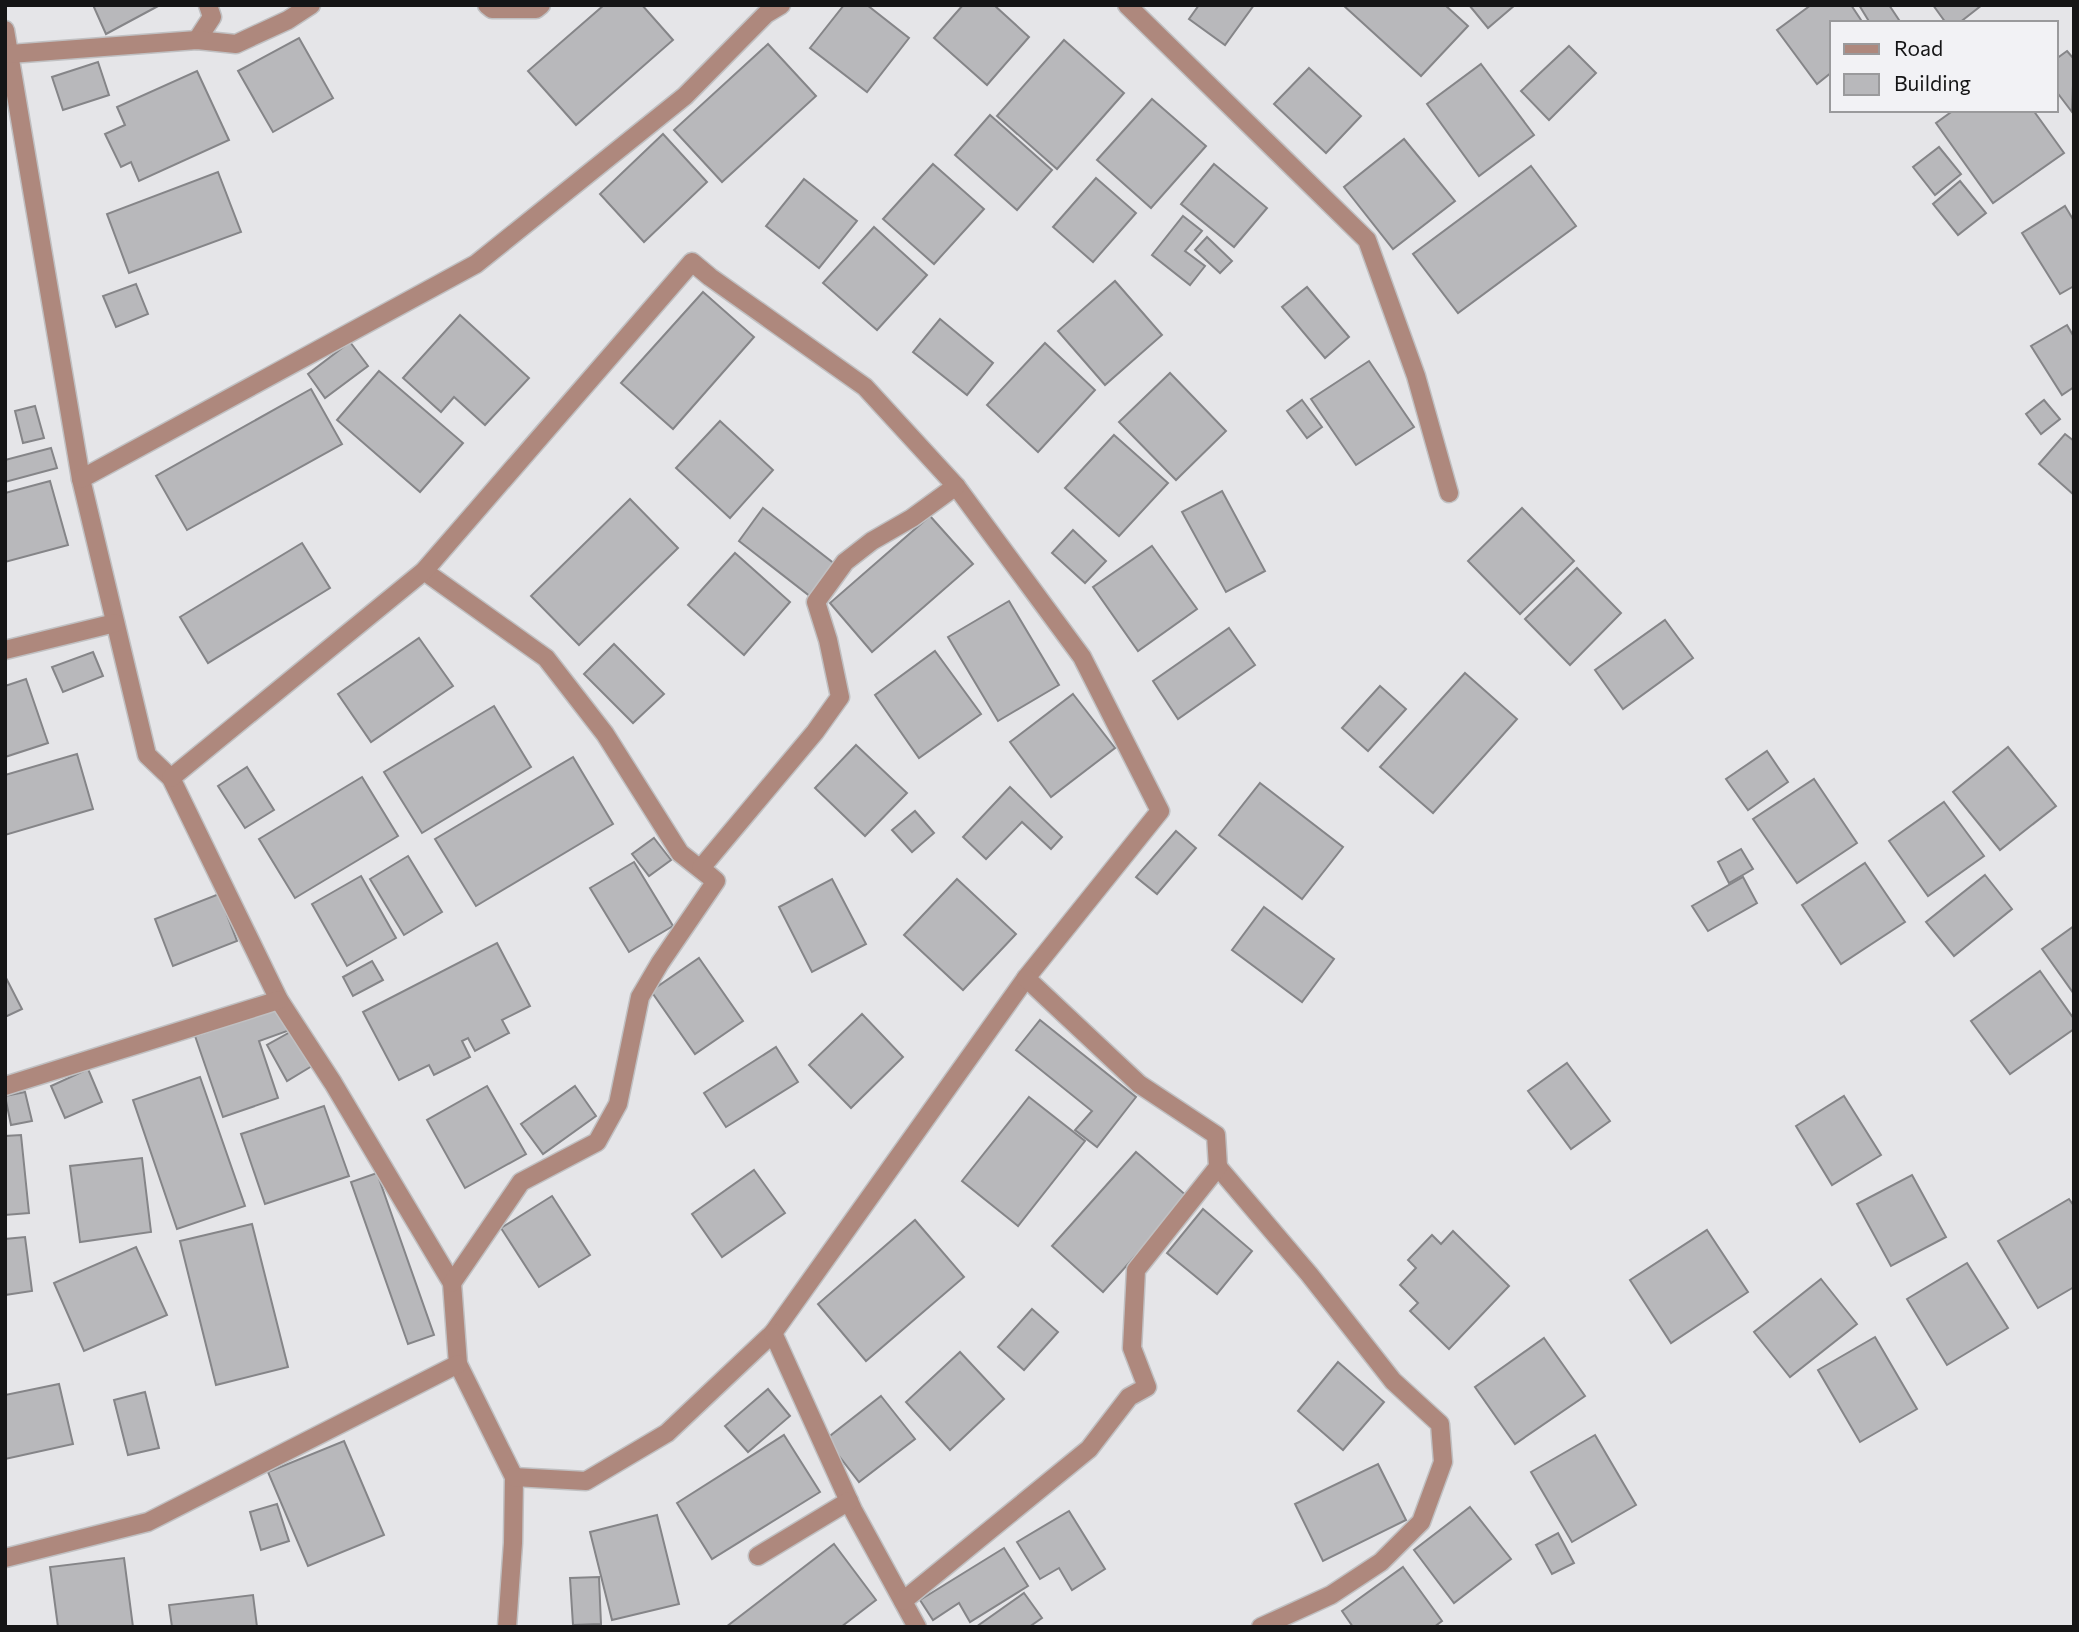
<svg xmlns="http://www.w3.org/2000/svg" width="2079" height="1632" font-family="Commissioner,sans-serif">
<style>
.building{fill:#b8b8bb;stroke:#858588;stroke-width:2}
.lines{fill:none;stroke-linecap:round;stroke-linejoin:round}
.minor-casing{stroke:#c0c0c2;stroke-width:21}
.minor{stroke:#ae887d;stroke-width:18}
</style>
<rect width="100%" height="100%" fill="#e5e5e8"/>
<g class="building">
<polygon points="93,5 160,5 106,34"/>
<polygon points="604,5 642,5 673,40 576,125 528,71"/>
<polygon points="844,5 867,5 909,38 867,92 810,48"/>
<polygon points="963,5 994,5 1029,37 987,85 934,38"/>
<polygon points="1199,5 1254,5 1225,45 1189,19"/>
<polygon points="1343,5 1445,5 1468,26 1421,76"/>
<polygon points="1469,5 1515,5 1488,28"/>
<polygon points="1811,5 1851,5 1863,23 1832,23 1832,72 1817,84 1777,30"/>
<polygon points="1859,5 1889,5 1901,23 1870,23"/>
<polygon points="1933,5 1982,5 1959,23 1946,23"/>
<polygon points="299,38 333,98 273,132 238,71"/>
<polygon points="1064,40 1124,93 1057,169 997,116"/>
<polygon points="768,44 816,96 722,182 674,130"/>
<polygon points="1569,46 1596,73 1549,120 1521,91"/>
<polygon points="2067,51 2074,59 2072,112 2056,91 2056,59"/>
<polygon points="98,62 109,95 63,110 52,77"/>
<polygon points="1481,64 1534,135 1479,176 1427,104"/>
<polygon points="1309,68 1361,116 1326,153 1274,104"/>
<polygon points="197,71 229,140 139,181 131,162 121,167 105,134 125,125 117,107"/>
<polygon points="1152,99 1206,146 1151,208 1097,160"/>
<polygon points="1954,110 2033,110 2064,153 1993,203 1936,123"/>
<polygon points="990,115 1052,170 1017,210 955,155"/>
<polygon points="663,134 707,182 644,242 600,194"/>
<polygon points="1404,139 1455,201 1393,249 1344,187"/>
<polygon points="1939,147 1961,174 1935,195 1913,167"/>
<polygon points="933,164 984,209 934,264 883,219"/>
<polygon points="1214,164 1267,208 1234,247 1181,204"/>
<polygon points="1531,166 1576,226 1458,313 1413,254"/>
<polygon points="218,172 241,232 129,273 107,214"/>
<polygon points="1096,178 1136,213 1093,262 1053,227"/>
<polygon points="804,179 857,221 819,268 766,226"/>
<polygon points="1960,181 1986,213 1958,235 1933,204"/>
<polygon points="2065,206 2074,221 2074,286 2060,294 2022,233"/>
<polygon points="1183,216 1202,231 1185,251 1205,266 1190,285 1152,255"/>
<polygon points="874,227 927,275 877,330 823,283"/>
<polygon points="1207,237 1232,261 1220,273 1195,250"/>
<polygon points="1115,281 1162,335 1105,385 1058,331"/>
<polygon points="136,284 148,314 116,327 103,296"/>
<polygon points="1307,287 1349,337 1325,358 1282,307"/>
<polygon points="703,292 754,337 673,429 621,383"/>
<polygon points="460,315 529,378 485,425 454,397 441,412 403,378"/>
<polygon points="940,319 993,363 967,395 913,352"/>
<polygon points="2067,325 2074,337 2074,387 2062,395 2031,346"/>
<polygon points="350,342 368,366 325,398 308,374"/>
<polygon points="1045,343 1095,390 1038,452 987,405"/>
<polygon points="1369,361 1414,427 1356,465 1311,399"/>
<polygon points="379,371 463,443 420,492 337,420"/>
<polygon points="1170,373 1226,431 1176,480 1119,422"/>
<polygon points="311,389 342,444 187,530 156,476"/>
<polygon points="1302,400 1322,427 1307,438 1287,411"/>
<polygon points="2044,400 2060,419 2041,434 2026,414"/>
<polygon points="35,406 44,438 23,443 15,411"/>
<polygon points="720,421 773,470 730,518 676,468"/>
<polygon points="2065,434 2074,441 2074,495 2039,464"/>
<polygon points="1114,435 1168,483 1119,536 1065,488"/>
<polygon points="51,448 57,468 5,482 5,460"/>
<polygon points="50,481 68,545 5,562 5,493"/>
<polygon points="1222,491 1265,571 1226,592 1182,512"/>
<polygon points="630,499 678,548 579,645 531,596"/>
<polygon points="763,508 836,565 811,597 739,541"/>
<polygon points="1522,508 1574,561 1520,614 1468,561"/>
<polygon points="930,516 973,564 872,652 830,603"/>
<polygon points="1073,530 1106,561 1085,583 1052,553"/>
<polygon points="302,543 330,588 208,663 180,617"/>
<polygon points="1152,546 1197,609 1138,651 1093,587"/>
<polygon points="735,553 790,602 744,655 688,605"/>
<polygon points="1577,568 1621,613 1570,665 1525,619"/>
<polygon points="1009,601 1059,685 998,721 948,637"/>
<polygon points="1665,620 1693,658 1623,709 1595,670"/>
<polygon points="1229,628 1255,665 1178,719 1153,681"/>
<polygon points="419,638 453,686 371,742 338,694"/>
<polygon points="614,644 664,694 633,723 584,674"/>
<polygon points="935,651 981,714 919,758 875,695"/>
<polygon points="93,652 103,676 63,692 52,667"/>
<polygon points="1465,673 1517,719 1433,813 1380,767"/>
<polygon points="26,679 48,743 5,757 5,686"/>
<polygon points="1380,686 1406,709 1368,751 1342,728"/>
<polygon points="1073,694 1115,748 1051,797 1010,742"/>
<polygon points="494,706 531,767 422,833 384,772"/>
<polygon points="856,745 907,793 865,836 815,788"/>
<polygon points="2008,747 2056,806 2000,850 1953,792"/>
<polygon points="1767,751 1788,782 1748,810 1726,779"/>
<polygon points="77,754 93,809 5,835 5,775"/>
<polygon points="573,757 613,824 476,906 435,839"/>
<polygon points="247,767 274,810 245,828 218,786"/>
<polygon points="362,777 398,836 295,898 259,839"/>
<polygon points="1814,779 1857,843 1797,883 1753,819"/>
<polygon points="1260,783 1343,847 1302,899 1219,835"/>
<polygon points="1010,787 1062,837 1051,849 1022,822 986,859 963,837"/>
<polygon points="1944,802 1984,856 1928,896 1889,841"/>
<polygon points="915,811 934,833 912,852 892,830"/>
<polygon points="1176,831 1196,848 1157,894 1136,877"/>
<polygon points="654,838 671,860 649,876 632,854"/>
<polygon points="1741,849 1753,869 1729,883 1718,862"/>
<polygon points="408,856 442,912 404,935 370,879"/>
<polygon points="634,862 673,926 629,952 590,888"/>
<polygon points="1865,863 1905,922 1841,964 1802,905"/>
<polygon points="1985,875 2012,909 1954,956 1926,922"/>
<polygon points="361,876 396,938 347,966 312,904"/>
<polygon points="1743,877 1757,903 1708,931 1692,906"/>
<polygon points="832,879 866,944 812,972 779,907"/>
<polygon points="957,879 1016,934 963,990 904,935"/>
<polygon points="219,894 237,941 173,966 155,919"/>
<polygon points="1264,907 1334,959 1302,1002 1232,950"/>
<polygon points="2074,926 2074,994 2042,949"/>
<polygon points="497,943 530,1006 502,1020 509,1033 475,1051 468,1038 462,1041 470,1057 434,1075 429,1065 399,1080 363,1012"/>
<polygon points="699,958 743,1021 695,1054 651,991"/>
<polygon points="372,961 383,980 353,996 343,977"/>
<polygon points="2040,971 2074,1019 2074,1029 2010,1074 1971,1021"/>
<polygon points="5,976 22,1009 5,1017"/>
<polygon points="282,1007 290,1030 259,1041 278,1098 223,1117 195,1036"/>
<polygon points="862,1014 903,1057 851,1108 809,1065"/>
<polygon points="1040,1020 1136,1097 1097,1147 1075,1130 1092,1111 1016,1050"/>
<polygon points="292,1031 312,1066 287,1081 267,1045"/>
<polygon points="776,1047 798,1082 726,1127 704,1093"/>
<polygon points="1567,1063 1610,1121 1571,1149 1528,1091"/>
<polygon points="88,1069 102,1102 65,1118 51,1086"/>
<polygon points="200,1077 245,1206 177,1229 133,1100"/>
<polygon points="487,1086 526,1154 465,1188 427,1120"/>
<polygon points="575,1086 596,1116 543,1154 521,1124"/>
<polygon points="25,1092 32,1121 11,1125 5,1096"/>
<polygon points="1844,1096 1881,1155 1832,1185 1796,1126"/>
<polygon points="1029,1097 1085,1141 1018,1226 962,1181"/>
<polygon points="324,1106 349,1176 265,1204 241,1134"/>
<polygon points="21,1135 29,1213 5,1215 5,1136"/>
<polygon points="1136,1152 1188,1197 1103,1292 1052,1246"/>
<polygon points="142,1158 151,1232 80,1242 70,1166"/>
<polygon points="754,1170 785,1213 722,1257 692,1214"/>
<polygon points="377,1173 434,1335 408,1344 351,1182"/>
<polygon points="1912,1175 1946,1237 1891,1266 1857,1204"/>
<polygon points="552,1196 590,1255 539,1287 501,1228"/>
<polygon points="2069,1199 2074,1206 2074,1287 2038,1308 1998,1241"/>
<polygon points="1203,1209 1252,1251 1217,1294 1167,1253"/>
<polygon points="915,1220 964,1277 866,1361 818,1304"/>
<polygon points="252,1224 288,1367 216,1385 180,1241"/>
<polygon points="1707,1230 1748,1292 1671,1343 1630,1280"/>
<polygon points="1453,1231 1509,1286 1449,1349 1410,1311 1418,1303 1400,1285 1416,1268 1408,1260 1432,1235 1441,1244"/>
<polygon points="25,1237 32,1291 5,1295 5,1239"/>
<polygon points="136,1247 167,1315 84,1351 54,1283"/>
<polygon points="1967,1263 2008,1328 1947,1365 1907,1299"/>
<polygon points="1821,1279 1857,1324 1790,1377 1754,1332"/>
<polygon points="1032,1309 1058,1332 1024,1370 998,1347"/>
<polygon points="1875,1337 1917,1409 1860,1442 1818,1370"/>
<polygon points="1544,1338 1585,1396 1515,1444 1475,1387"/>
<polygon points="960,1352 1004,1399 950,1450 906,1402"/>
<polygon points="1338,1362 1384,1402 1343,1450 1298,1411"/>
<polygon points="59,1384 73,1444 5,1459 5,1395"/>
<polygon points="768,1389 790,1416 748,1452 725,1426"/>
<polygon points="145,1392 159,1448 128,1455 114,1400"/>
<polygon points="881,1396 915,1439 859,1482 826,1439"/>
<polygon points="784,1435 820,1492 712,1559 677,1503"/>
<polygon points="1595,1435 1636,1505 1572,1542 1531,1472"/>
<polygon points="344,1441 384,1535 308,1566 268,1472"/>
<polygon points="1378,1464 1406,1520 1323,1561 1295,1504"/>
<polygon points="277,1504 289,1541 261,1550 250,1512"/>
<polygon points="1470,1507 1511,1559 1454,1603 1414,1550"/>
<polygon points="1069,1511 1105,1569 1072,1590 1059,1568 1040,1579 1017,1542"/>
<polygon points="657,1515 679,1604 612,1620 590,1532"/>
<polygon points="1558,1533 1574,1563 1552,1574 1536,1545"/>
<polygon points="834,1544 876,1600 841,1627 726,1627"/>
<polygon points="1004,1548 1028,1586 970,1622 959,1603 933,1620 920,1600"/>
<polygon points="124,1558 133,1627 58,1627 50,1567"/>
<polygon points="1403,1567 1442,1621 1434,1627 1353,1627 1342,1611"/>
<polygon points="599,1577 601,1624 573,1625 570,1578"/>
<polygon points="1024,1593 1042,1618 1029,1627 976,1627"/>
<polygon points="253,1595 257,1627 172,1627 169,1605"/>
</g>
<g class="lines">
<g class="minor-casing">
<g id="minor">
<polyline points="487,5 492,9 536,9 541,5"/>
<polyline points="1127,5 1367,240 1416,376 1449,493"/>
<polyline points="5,30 81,479 147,755 171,778 279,1000 333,1083 452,1283 458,1364 514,1477 513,1543 507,1627"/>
<polyline points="197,40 212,17 208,5"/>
<polyline points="10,54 197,40 236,44 288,20 311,5"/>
<polyline points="81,479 476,264 685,96 766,14 781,5"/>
<polyline points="424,571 546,658 605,734 680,853 709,876"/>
<polyline points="5,650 115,623"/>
<polyline points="171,778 424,571 692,262 710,277 865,387 956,486 1082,657 1160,811 1026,978 773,1333 667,1433 586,1481 514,1477"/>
<polyline points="5,1086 279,1000"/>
<polyline points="1218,1167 1309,1274 1393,1381 1440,1424 1443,1462 1421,1522 1381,1562 1331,1595 1261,1627"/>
<polyline points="452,1283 521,1182 597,1142 618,1104 640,997 660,963 716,881 701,868 815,732 840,697 828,640 816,602 845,562 872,541 912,518 956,486"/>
<polyline points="773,1333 853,1510 917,1627"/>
<polyline points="758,1556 849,1501"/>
<polyline points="5,1558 148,1522 458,1364"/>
<polyline points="903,1601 1089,1449 1129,1397 1147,1387 1132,1348 1136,1270 1218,1167 1216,1135 1139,1084 1026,978"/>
</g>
</g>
<use href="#minor" class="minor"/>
</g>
<rect width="2079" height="1632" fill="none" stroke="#151516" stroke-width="14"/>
<rect x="1830" y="21" width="228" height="91" fill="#f2f2f5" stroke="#9a9a9c" stroke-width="2"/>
<rect x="1844" y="44" width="35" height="10" fill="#ae887d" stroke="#9a9a9c" stroke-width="2"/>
<text x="1894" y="56" font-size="21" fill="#151516">Road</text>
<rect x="1844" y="74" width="35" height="21" fill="#b8b8bb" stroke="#9a9a9c" stroke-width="2"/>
<text x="1894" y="91" font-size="21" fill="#151516">Building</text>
</svg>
